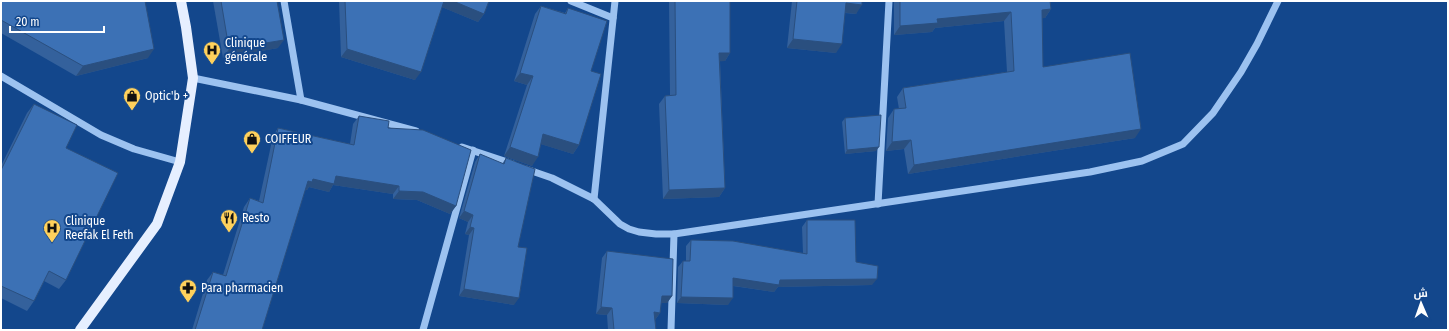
<svg xmlns="http://www.w3.org/2000/svg" width="1449" height="331" font-family="'Fira Sans Condensed',Cairo,sans-serif">
<style>
.lines{fill:none;stroke-linecap:round;stroke-linejoin:round}
.minor{stroke:#9cc2f0;stroke-width:7}
.major{stroke:#e6efff;stroke-width:10}
.wall{fill:#34619c}
.shaded-wall{fill:#2a4f7f}
.building{fill:#3c71b5;stroke:#2a4f7f}
.labels{text-anchor:middle;stroke-width:4;stroke-linejoin:round;paint-order:stroke}
.poi-label{font-size:12px;fill:#fff;stroke:#13478c;text-anchor:start}
</style>
<rect width="100%" height="100%" fill="#13478c"/>
<g class="lines">
<g class="minor">
<polyline points="284,1 301,100"/>
<polyline points="571,1 613,18"/>
<polyline points="1,76 101,135 134,149 180,162"/>
<polyline points="193,78 301,100 416,131"/>
<polyline points="462,147 513,164"/>
<polyline points="526,169 552,178 594,199 620,224 629,229 639,232 656,234 674,234 1090,172 1142,161 1183,144 1213,113 1241,72 1257,44 1278,1"/>
<polyline points="594,199 615,1"/>
<polyline points="878,204 889,1"/>
<polyline points="423,330 473,150"/>
<polyline points="671,330 674,234"/>
</g>
<polyline class="major" points="80,330 157,224 180,162 193,78 186,27 181,1"/>
</g>
<g class="wall">
<polygon points="1,1 148,58 76,76 1,33"/>
<polygon points="213,1 277,1 278,48 223,58"/>
<polygon points="339,1 489,1 484,14 478,22 442,7 415,80 341,57"/>
<polygon points="669,1 730,1 730,53 725,61 720,61 725,188 719,197 663,199 659,104 665,96 670,95"/>
<polygon points="792,1 862,1 856,14 845,13 836,53 787,48"/>
<polygon points="894,1 1050,1 1051,9 1045,18 1042,18 1043,67 1135,138 908,174 904,149 886,151 888,118 894,109 899,109 897,97 903,88 1007,72 1004,21 935,28 932,32 894,35"/>
<polygon points="541,6 565,13 568,8 591,71 579,145 573,154 541,144 532,166 504,156 527,85 514,81 535,14"/>
<polygon points="34,104 66,148 66,280 59,289 44,281 34,301 27,311 1,298 1,166 27,113"/>
<polygon points="359,116 388,128 456,206 450,214 417,200 393,199 393,194 333,185 329,192 309,187 307,190 305,190 262,330 192,330 207,280 213,272 223,275 244,207 250,198 259,201 273,136 278,128 350,144 353,124"/>
<polygon points="845,118 876,151 845,154 842,122"/>
<polygon points="480,154 502,164 506,158 518,247 514,305 459,296 469,235 465,234 468,222 459,218 475,162"/>
<polygon points="807,220 856,262 872,285 778,287 774,292 733,286 728,305 677,303 678,267 683,261 686,261 686,246 691,240 803,253 802,227"/>
<polygon points="607,251 672,296 667,303 661,303 660,313 655,320 656,330 608,330 607,315 596,314 602,258"/>
</g>
<g class="shaded-wall">
<polygon points="442,1 453,1 484,14 478,22 439,6"/>
<polygon points="846,3 862,5 856,14 840,12"/>
<polygon points="1051,9 1045,18 1035,19 1042,10"/>
<polygon points="1011,12 1004,21 935,28 932,32 894,35 900,26 937,19"/>
<polygon points="793,39 842,44 836,53 787,48"/>
<polygon points="284,40 278,48 223,58 229,49"/>
<polygon points="154,49 148,58 76,76 83,66"/>
<polygon points="347,49 421,72 415,80 341,57"/>
<polygon points="719,53 730,53 725,61 713,62"/>
<polygon points="520,73 533,76 527,85 514,81"/>
<polygon points="1141,129 1135,138 908,174 914,165"/>
<polygon points="543,134 579,145 573,154 537,143"/>
<polygon points="911,140 904,149 886,151 892,142"/>
<polygon points="510,147 538,157 532,166 504,156"/>
<polygon points="879,147 876,151 845,154 847,150"/>
<polygon points="336,176 399,186 393,194 333,185 329,192 309,187 307,190 302,189 308,181 313,179"/>
<polygon points="725,188 719,197 663,199 669,190"/>
<polygon points="399,191 423,192 456,206 450,214 417,200 393,199"/>
<polygon points="464,211 473,215 468,222 459,218"/>
<polygon points="470,227 474,228 469,235 465,234"/>
<polygon points="733,278 780,280 877,279 872,285 778,287 774,292 728,285"/>
<polygon points="464,289 519,298 514,305 459,296"/>
<polygon points="662,296 672,296 667,303 657,303"/>
<polygon points="681,297 733,298 728,305 677,303"/>
<polygon points="601,307 612,308 607,315 596,314"/>
<polygon points="654,312 660,313 655,320 649,319"/>
</g>
<g class="building">
<polygon points="1,1 145,1 154,49 83,66 1,20"/>
<polygon points="221,1 277,1 284,40 229,49"/>
<polygon points="345,1 444,1 421,72 347,49"/>
<polygon points="453,1 489,1 484,14"/>
<polygon points="675,1 730,1 730,53 719,53 725,188 669,190 665,96 676,95"/>
<polygon points="797,1 862,1 862,5 846,3 842,44 793,39"/>
<polygon points="900,1 1050,1 1051,9 1042,10 1043,67 1130,53 1141,129 914,165 911,140 892,142 894,109 906,108 903,88 1014,71 1011,12 937,19 938,23 900,26"/>
<polygon points="541,6 566,14 568,8 607,21 591,71 601,74 579,145 543,134 538,157 510,147 533,76 520,73"/>
<polygon points="34,104 77,125 66,148 118,173 66,280 49,271 34,301 1,286 1,170"/>
<polygon points="881,115 879,147 847,150 845,118"/>
<polygon points="359,116 389,121 388,128 423,130 471,150 456,206 423,192 399,191 399,186 336,176 334,184 313,179 312,182 308,181 262,330 195,330 213,272 226,276 250,198 263,203 278,128 354,145"/>
<polygon points="480,154 504,164 506,158 535,169 518,247 527,248 519,298 464,289 474,228 470,227 473,215 464,211"/>
<polygon points="807,220 855,220 856,262 878,266 877,279 780,280 779,285 733,278 733,298 681,297 683,261 690,261 691,240 733,241 807,254"/>
<polygon points="607,251 673,259 672,296 662,296 660,313 654,312 656,330 614,330 612,308 601,307"/>
</g>
<defs>
<g id="hospital-pin" transform="scale(0.9)"><path d="M0 17L-7.5 6A9.5 9.5 0 1 1 7.5 6Z" fill="#ffd15c" stroke="#13478c"/><path d="M-5-5h3v3.5h4V-5h3V5h-3V1.5h-4V5h-3Z" fill="#111"/></g>
<g id="shop-pin" transform="scale(0.9)"><path d="M0 17L-7.5 6A9.5 9.5 0 1 1 7.5 6Z" fill="#ffd15c" stroke="#13478c"/><path d="M-5-2.5h2.3a2.7 3.5 0 0 1 5.4 0H5L5.5 6h-11ZM-1.5-2.5h3a1.5 2.3 0 0 0-3 0Z" fill="#111"/></g>
<g id="restaurant-pin" transform="scale(0.9)"><path d="M0 17L-7.5 6A9.5 9.5 0 1 1 7.5 6Z" fill="#ffd15c" stroke="#13478c"/><path d="M-5-6h1v4h1v-4h1v4h1v-4h1v5L-1.5 .5V6h-2V.5L-5-1ZM5-6V6H3V1.5H1.5Q1.5-4 5-6Z" fill="#111"/></g>
<g id="pharmacy-pin" transform="scale(0.9)"><path d="M0 17L-7.5 6A9.5 9.5 0 1 1 7.5 6Z" fill="#ffd15c" stroke="#13478c"/><path d="M-2-6h4v4h4v4h-4v4h-4v-4h-4v-4h4Z" fill="#111"/></g>
</defs>
<g fill-rule="evenodd">
<use href="#hospital-pin" x="212" y="50"/>
<use href="#shop-pin" x="132" y="96"/>
<use href="#shop-pin" x="252" y="139"/>
<use href="#restaurant-pin" x="229" y="218"/>
<use href="#hospital-pin" x="52" y="228"/>
<use href="#pharmacy-pin" x="188" y="288"/>
</g>
<g class="labels">
<g class="poi-label">
<text x="225" y="47">Clinique<tspan x="225" dy="14">générale</tspan></text>
<text x="145" y="100">Optic'b +</text>
<text x="265" y="143">COIFFEUR</text>
<text x="242" y="222">Resto</text>
<text x="65" y="225">Clinique<tspan x="65" dy="14">Reefak El Feth</tspan></text>
<text x="201" y="292">Para pharmacien</text>
</g>
</g>
<rect width="1449" height="331" fill="none" stroke="#ffffff" stroke-width="4"/>
<g transform="translate(1421 303) rotate(358)" stroke="#13478c" stroke-width="3" paint-order="stroke">
<path d="M0-3L7 15L0 10L-7 15Z" fill="#ffffff"/>
<text y="-6" font-size="11" font-weight="bold" text-anchor="middle" fill="#ffffff">ش</text>
</g>
<path d="M10 26v6h94v-6" fill="none" stroke="#ffffff" stroke-width="2"/>
<text x="16" y="26" font-size="12" fill="#ffffff" stroke="#13478c" stroke-width="3" paint-order="stroke">20 m</text>
</svg>
